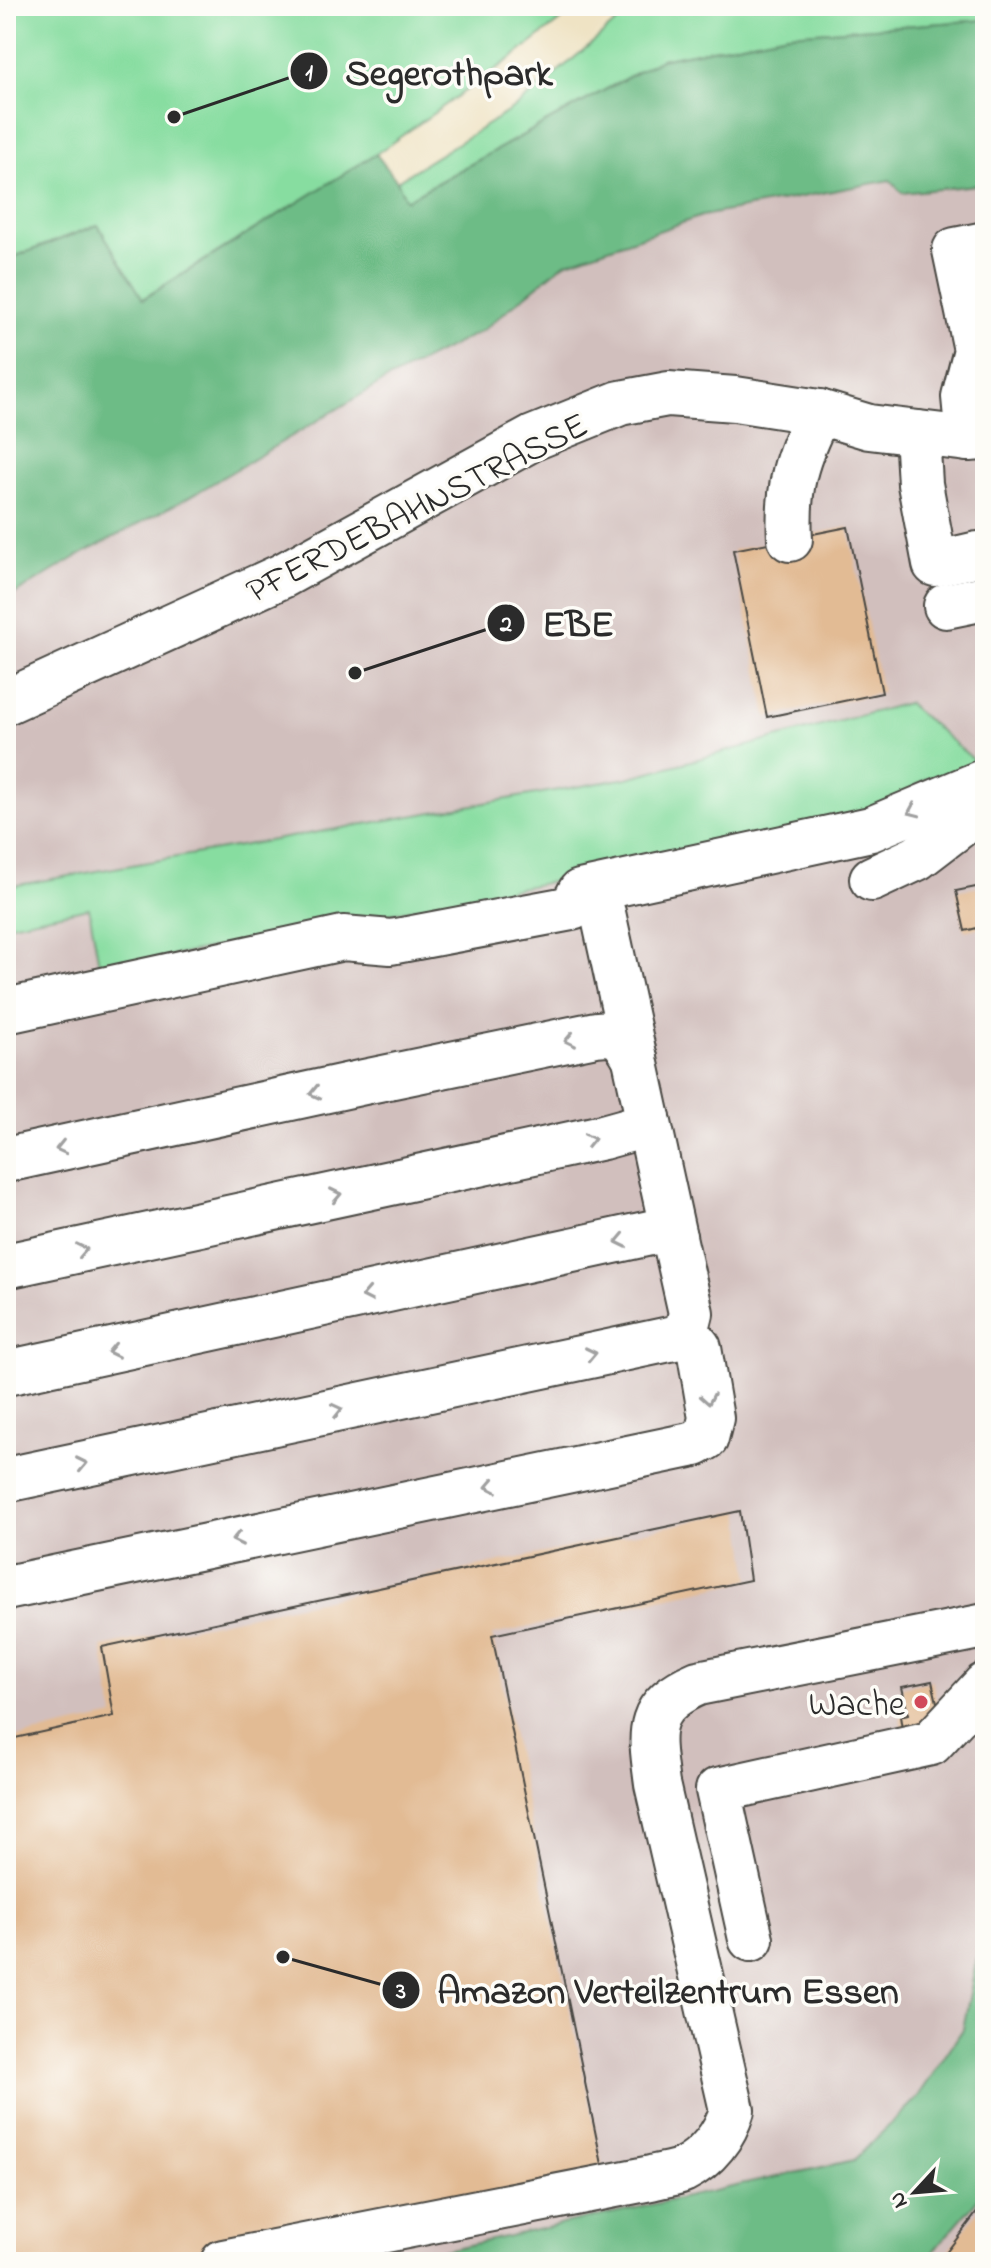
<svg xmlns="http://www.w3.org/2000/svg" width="991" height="2268" font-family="'Indie Flower',sans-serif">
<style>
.industrial{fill:#d1bfbd}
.green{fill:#87dda0;stroke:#598466;stroke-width:2}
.forest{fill:#6dbc86;stroke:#4c7458;stroke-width:2}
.building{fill:#e2bb94}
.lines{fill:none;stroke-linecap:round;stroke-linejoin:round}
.minor-casing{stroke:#484742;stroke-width:48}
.minor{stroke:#fff;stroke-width:44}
.oneway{stroke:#a0a0a0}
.poi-dot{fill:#d1495b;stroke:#fdfcf7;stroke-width:3}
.labels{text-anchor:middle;stroke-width:7;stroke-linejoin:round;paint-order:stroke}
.street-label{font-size:36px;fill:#2b2b2b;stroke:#fdfcf7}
.poi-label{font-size:36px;fill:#2b2b2b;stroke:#fdfcf7;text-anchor:end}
.leader{fill:none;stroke:#2b2b2b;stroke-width:3}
.callout-dot{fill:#2b2b2b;stroke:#fdfcf7;stroke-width:3}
.mark-label{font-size:24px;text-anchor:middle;font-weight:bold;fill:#fff}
.callout-label{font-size:38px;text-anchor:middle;font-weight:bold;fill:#2b2b2b;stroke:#fdfcf7;stroke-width:7;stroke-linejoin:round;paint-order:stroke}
</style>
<rect width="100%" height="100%" fill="#fdfcf7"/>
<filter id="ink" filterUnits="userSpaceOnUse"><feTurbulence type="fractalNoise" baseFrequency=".0125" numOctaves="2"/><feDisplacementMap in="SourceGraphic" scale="16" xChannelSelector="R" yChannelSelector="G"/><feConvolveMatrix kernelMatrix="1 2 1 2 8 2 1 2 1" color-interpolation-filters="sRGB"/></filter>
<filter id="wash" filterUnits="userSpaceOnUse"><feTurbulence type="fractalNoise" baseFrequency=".006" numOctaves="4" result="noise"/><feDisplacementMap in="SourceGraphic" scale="32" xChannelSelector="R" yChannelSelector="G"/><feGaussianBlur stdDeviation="1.8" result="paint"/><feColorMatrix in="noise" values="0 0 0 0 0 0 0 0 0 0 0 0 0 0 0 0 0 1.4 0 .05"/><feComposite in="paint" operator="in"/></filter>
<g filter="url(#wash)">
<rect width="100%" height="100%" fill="#efe3c4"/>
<g class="industrial">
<polygon points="891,180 903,193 985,184 985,1917 963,2029 917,2098 854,2161 391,2262 6,2262 6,925 89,908 100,970 866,820 926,779 979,765 907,703 627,778 6,887 6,599 78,556 193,495 386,380 483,330 565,263 702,216"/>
<polygon points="985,2191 985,2262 924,2262"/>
</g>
<g class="green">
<polygon points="6,6 579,6 516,55 376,154 142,299 97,225 6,260"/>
<polygon points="636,6 985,6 985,20 788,34 661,59 406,200 397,181 517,106"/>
<polygon points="907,703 980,765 926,779 866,820 100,970 89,908 6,925 6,887 627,778"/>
</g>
<g class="forest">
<polygon points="985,20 985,184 902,193 890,180 702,216 565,263 483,330 386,380 193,495 78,556 6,599 6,260 98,225 143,299 376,154 397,181 406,200 661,59 788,34"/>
<polygon points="985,1917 985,2191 924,2262 391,2262 854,2160 917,2098 963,2029"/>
</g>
<g id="blocks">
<g class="building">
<polygon points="848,527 882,693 767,717 733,550"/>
<polygon points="985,877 985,926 965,931 956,891 981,886 978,879"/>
<polygon points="740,1511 750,1580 492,1635 604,2174 166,2262 6,2262 6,1740 114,1716 102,1647"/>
<polygon points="932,1681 941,1720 902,1729 900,1716 908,1714 902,1687"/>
<polygon points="985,2202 985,2262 939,2262"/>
</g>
</g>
</g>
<g filter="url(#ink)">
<use href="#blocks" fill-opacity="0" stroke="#484742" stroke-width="2"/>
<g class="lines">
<g class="minor-casing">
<g id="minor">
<polyline points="917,433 920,484 935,564 978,554"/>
<polyline points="968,439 964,397 976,350 955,250 985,244"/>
<path d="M 790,539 C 787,486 796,458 819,412"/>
<polyline points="946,606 985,598"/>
<polyline points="6,702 282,576 533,438 620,403 668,394 735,399 819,412 869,427 968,439 985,438"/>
<polyline points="872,879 917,858 972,816 985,812"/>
<polyline points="603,913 674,1237"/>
<polyline points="6,1011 343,938 391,942 572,908 580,892 871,829 985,781"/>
<path d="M 6,1160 L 364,1082 L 596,1034 C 620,1031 623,1038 635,1058"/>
<polyline points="6,1266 603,1137 639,1127 648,1118"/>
<polyline points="6,1373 664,1230 674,1237 691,1313 687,1329 679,1337"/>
<polyline points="6,1480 679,1337 691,1338 699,1348 711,1418 706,1438 695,1444 6,1588"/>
<polyline points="751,1939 718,1790 931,1743 985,1685"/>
<path d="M 223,2262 L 651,2178 C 661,2175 674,2174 683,2170 C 707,2158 725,2135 732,2110 L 657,1784 C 650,1732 644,1706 698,1683 L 985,1626"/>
</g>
</g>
<use href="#minor" class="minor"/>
</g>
<defs><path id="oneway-chevron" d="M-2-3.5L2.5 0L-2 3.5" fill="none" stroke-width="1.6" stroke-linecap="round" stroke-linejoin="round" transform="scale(2)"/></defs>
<g class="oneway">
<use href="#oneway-chevron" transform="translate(913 811) rotate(156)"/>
<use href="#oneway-chevron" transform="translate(570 1040) rotate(168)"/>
<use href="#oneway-chevron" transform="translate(315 1093) rotate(167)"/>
<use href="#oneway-chevron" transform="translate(590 1140) rotate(-13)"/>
<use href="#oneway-chevron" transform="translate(61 1148) rotate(167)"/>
<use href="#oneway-chevron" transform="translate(336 1195) rotate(-12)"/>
<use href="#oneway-chevron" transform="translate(621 1241) rotate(168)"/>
<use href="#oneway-chevron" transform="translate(82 1250) rotate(-12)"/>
<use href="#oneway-chevron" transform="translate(367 1295) rotate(169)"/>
<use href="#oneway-chevron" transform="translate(113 1351) rotate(168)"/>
<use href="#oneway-chevron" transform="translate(591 1354) rotate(-12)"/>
<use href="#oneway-chevron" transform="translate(708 1399) rotate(80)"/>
<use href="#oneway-chevron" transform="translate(337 1410) rotate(-13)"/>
<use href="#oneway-chevron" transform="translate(82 1464) rotate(-12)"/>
<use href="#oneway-chevron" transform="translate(491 1486) rotate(169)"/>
<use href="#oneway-chevron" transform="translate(237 1539) rotate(168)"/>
</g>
</g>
<circle class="poi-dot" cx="921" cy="1702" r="8"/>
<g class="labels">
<g class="street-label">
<text transform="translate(416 506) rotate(-27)" y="13">PFERDEBAHNSTRASSE</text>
</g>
<g class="poi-label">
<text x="905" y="1715">Wache</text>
</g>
</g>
<path class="leader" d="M174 117L309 71M355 673L506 623M283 1957L401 1990"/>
<g class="callout-dot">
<circle cx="174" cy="117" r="8"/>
<circle cx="355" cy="673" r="8"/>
<circle cx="283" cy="1957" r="8"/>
<circle cx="309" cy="71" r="20"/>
<circle cx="506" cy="623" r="20"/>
<circle cx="401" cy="1990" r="20"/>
</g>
<g class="mark-label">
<text x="309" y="80">1</text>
<text x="506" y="631">2</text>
<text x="401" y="1998">3</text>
</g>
<g class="callout-label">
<text x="449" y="85">Segerothpark</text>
<text x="578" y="636">EBE</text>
<text x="668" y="2003">Amazon Verteilzentrum Essen</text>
</g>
<rect width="991" height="2268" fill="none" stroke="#fdfcf7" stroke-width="32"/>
<g transform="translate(915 2192) rotate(244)" stroke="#fdfcf7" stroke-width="6" paint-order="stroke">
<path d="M0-6L14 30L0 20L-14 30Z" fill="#2b2b2b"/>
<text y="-12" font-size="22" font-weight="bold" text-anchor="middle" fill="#2b2b2b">N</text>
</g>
</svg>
